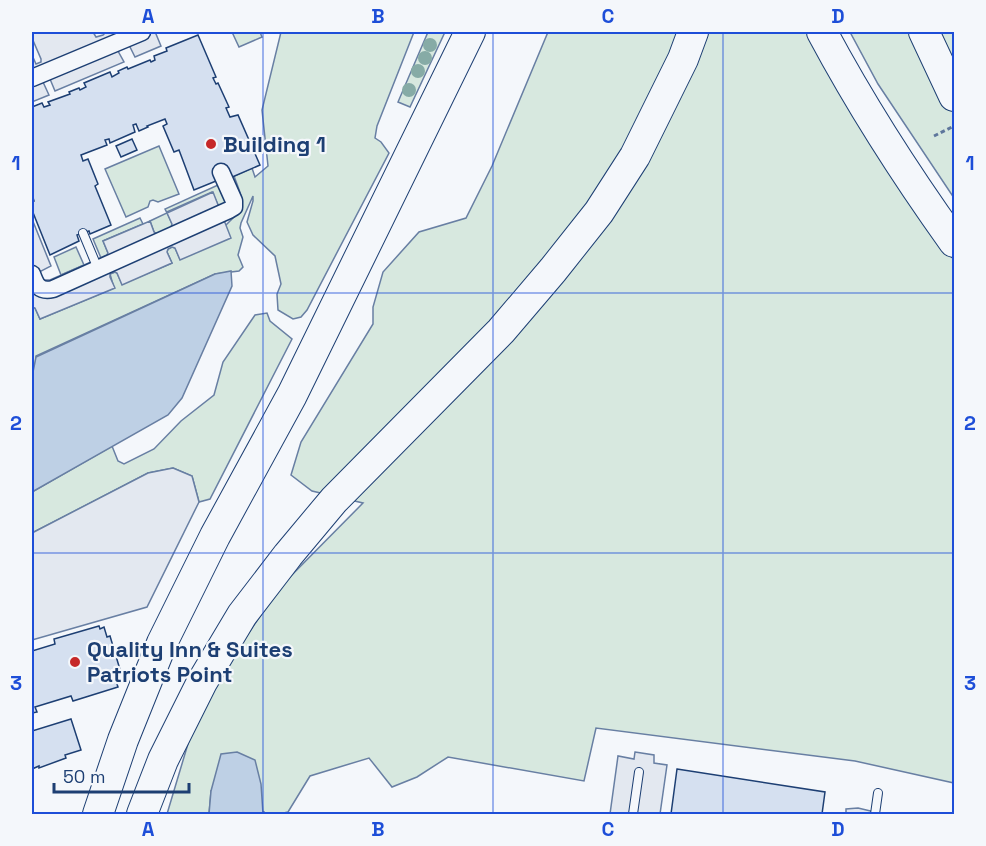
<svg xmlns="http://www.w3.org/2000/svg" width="986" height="846" font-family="'Space Grotesk',sans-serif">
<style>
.green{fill:#d7e8df;stroke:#687fa3;stroke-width:1.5}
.parking{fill:#e3e8f0;stroke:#687fa3;stroke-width:1.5}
.water{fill:#bed0e5;stroke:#687fa3;stroke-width:1.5}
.building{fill:#d5e0f0;stroke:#1d3f73;stroke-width:1.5}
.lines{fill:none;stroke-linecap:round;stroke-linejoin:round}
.service-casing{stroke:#1d3f73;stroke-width:10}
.minor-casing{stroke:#1d3f73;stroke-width:19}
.motorway-casing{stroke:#1d3f73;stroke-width:32}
.path{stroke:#5e769c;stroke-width:3;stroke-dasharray:4.5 3;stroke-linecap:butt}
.service{stroke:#f4f7fb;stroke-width:8}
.minor{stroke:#f4f7fb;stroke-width:16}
.motorway{stroke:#f4f7fb;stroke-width:30}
.tree{fill:#86aba6}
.grid{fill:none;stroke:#1d4ed8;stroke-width:1.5;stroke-opacity:0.55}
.poi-dot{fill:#c62828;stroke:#f4f7fb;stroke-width:2}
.labels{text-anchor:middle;stroke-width:4.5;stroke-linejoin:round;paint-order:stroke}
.poi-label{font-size:22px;font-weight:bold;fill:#1d3f73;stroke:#f4f7fb;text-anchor:start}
.neatline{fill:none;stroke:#1d4ed8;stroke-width:2}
.grid-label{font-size:20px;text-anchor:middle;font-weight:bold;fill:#1d4ed8}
</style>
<rect width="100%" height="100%" fill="#f4f7fb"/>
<g class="green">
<polygon points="232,32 260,32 262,37 239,47"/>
<path d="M 281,32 L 414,32 L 377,126 L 375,138 L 381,142 L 389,153 L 307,310 L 301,317 L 293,319 L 278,310 L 277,294 L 281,284 L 275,256 L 253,235 L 247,222 L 253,201 L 253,196 L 241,223 L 240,228 L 243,237 L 238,255 L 243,267 L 239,271 L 215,274 L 36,356 L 32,419 L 32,307 L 35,308 L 40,319 L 114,288 L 110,274 L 115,272 L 117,273 L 122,284 L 172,263 L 167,252 L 168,249 L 172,247 L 175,248 L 180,259 L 226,227 L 226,225 C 248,205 243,201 234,176 L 252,168 L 255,177 L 268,166 L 262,110 Z"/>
<polygon points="428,32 445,32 410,107 398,102"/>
<polygon points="548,32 808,32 914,205 954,260 954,783 855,761 596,728 584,781 448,757 417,777 392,787 369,758 310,776 288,812 279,814 263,814 264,812 211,791 209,814 167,814 199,707 279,588 363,503 312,491 291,475 301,442 373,324 373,307 383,272 419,232 466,218 492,166"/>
<polygon points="850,32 954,32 954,198 878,84"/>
<polygon points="159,146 179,194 158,202 153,200 150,201 148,207 126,217 105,169"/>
<polygon points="218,185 225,200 225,203 219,207 212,192 167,212 172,224 171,228 157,234 154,232 150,221 167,213 165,209"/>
<polygon points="140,218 143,224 103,241 108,253 107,255 101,258 93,239"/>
<polygon points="76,247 84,265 61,275 54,257"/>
<polygon points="267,313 270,321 292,339 210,499 199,502 192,476 173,468 148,473 32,533 32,492 112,446 118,461 124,464 154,449 181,421 214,395 223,362 255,315"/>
</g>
<g class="parking">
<polygon points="32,32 93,32 96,37 103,35 106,32 157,32 156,34 161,46 135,57 129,45 118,51 124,62 55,91 50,79 48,78 43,82 49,95 32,102 32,55 36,64 41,62 41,59 32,38"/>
<polygon points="213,192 231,238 180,260 175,248 172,247 168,249 167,252 172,263 122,285 117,273 115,272 112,273 110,274 110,277 115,288 40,319 35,308 32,307 32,219 51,266 41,271 39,273 44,280 50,280 107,255 108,253 103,241 143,224 150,221 154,232 157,234 171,228 172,224 167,213"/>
<polygon points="173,468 192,476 199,502 147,607 32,640 32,533 148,473"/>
<polygon points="635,752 654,755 654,763 667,765 660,814 610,814 618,756 634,759"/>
<polygon points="858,808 883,814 846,814 846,809"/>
</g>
<g class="water">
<polygon points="231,271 232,286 182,398 168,415 32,492 32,377 36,357 215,274"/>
<polygon points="237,752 255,760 261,784 263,814 209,814 211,791 221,754"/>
</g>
<g class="building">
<polygon points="198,35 216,77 213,78 216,84 218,83 229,107 226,108 230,117 238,115 260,165 230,178 216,181 194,190 179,150 174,152 163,126 167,124 165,119 147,126 148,127 139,131 136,124 133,125 135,132 110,143 109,139 105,140 107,145 81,155 83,161 88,159 98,184 95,186 111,225 90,234 89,231 77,235 79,241 50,255 32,210 32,202 34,201 32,194 32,107 42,103 44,107 50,105 48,102 70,94 69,92 79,88 80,90 86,87 84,83 110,72 112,77 119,73 118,71 127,67 128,69 150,60 151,62 155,60 154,56 167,51 166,48"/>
<polygon points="132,139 137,150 121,157 116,146"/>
<polygon points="99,626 100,629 104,627 107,637 110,636 121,673 114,675 118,687 73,701 71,696 35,707 37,712 32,713 32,651 55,644 54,639"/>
<polygon points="71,719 81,750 65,755 66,758 39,768 39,766 32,769 32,731"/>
<polygon points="677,769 825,792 822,814 671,814"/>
</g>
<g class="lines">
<g class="service-casing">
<g id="service">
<polyline points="83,233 98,269"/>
<polyline points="633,814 639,772"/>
<polyline points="875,814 878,793"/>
</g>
</g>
<g class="minor-casing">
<g id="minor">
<polyline points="32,78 142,32"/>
<path d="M 32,274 C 36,285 39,292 53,289 L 229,210 L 234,207 L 234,201 L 221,172"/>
</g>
</g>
<g class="motorway-casing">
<g id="motorway">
<path d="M 822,32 C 861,105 906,175 954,242"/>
<polyline points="924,32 954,96"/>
<polyline points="98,814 123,740 162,643 215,536 292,395 470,32"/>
<polyline points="142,814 163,760 202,682 242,615 288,555 334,500 501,331 553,270 599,212 635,156 683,59 693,32"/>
</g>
</g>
<polyline class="path" points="934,136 954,126"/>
<use href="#service" class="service"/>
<use href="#minor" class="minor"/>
<use href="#motorway" class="motorway"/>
</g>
<g class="tree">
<circle cx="430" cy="45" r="7"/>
<circle cx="425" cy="58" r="7"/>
<circle cx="418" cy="71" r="7"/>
<circle cx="409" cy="90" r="7"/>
</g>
<path class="grid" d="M 263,32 L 263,814M 493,32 L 493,814M 723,32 L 723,814M 32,293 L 954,293M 32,553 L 954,553"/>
<g class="poi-dot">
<circle cx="211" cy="144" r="6"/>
<circle cx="75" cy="662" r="6"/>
</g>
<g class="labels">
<g class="poi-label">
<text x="223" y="152">Building 1</text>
<text x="87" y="657">Quality Inn &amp; Suites<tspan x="87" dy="25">Patriots Point</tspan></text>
</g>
</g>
<rect width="986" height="846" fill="none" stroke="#f4f7fb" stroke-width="66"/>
<path d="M54 783v9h135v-9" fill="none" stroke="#1d3f73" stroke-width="3"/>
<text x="63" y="783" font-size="18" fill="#1d3f73" stroke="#f4f7fb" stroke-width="4.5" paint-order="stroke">50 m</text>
<rect x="33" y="33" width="920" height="780" class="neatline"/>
<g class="grid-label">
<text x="148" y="23">A</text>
<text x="378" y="23">B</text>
<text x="608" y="23">C</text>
<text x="838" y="23">D</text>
<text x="16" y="170">1</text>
<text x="970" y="170">1</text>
<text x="16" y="430">2</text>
<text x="970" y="430">2</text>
<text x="16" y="690">3</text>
<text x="970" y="690">3</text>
<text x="148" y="836">A</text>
<text x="378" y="836">B</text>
<text x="608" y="836">C</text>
<text x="838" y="836">D</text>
</g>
</svg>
